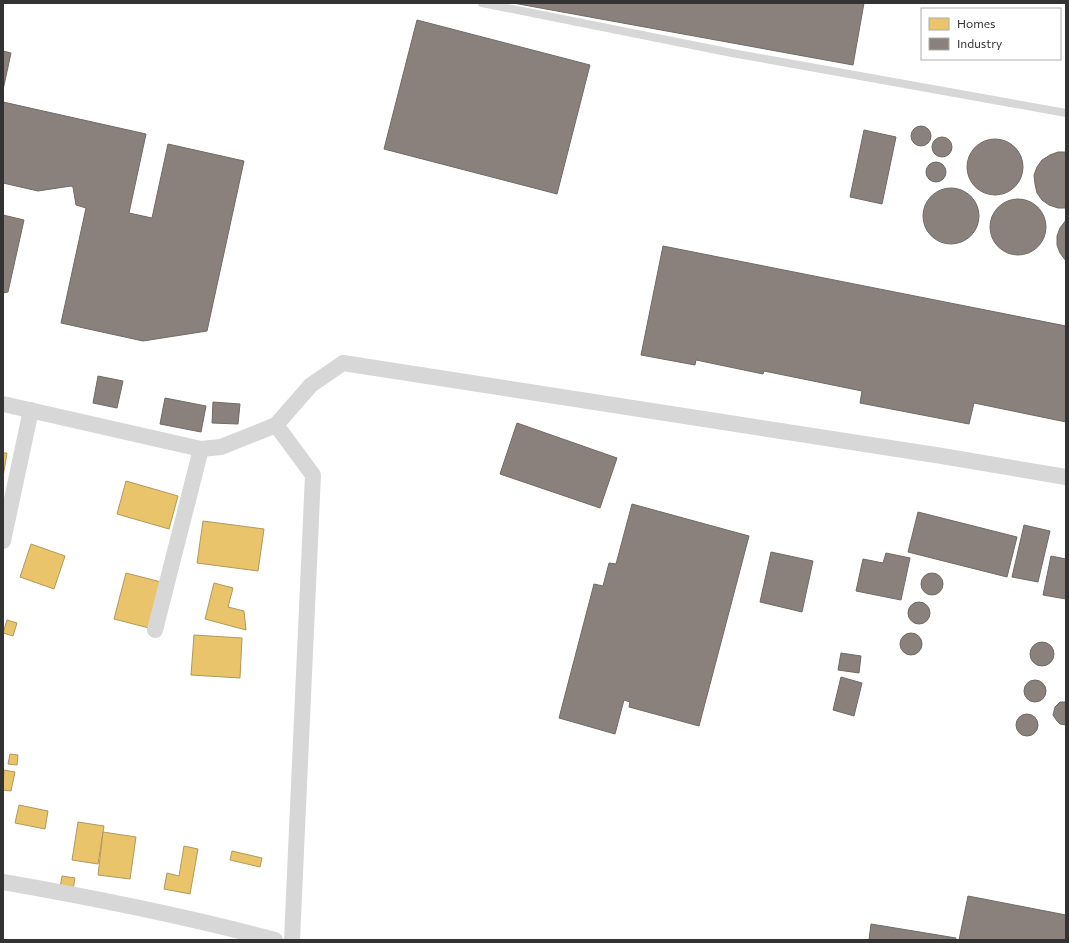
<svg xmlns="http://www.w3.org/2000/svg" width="1069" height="943" font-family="Commissioner,sans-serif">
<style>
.homes{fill:#e9c46a;stroke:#b2985a}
.industry{fill:#8a817c;stroke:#706a66}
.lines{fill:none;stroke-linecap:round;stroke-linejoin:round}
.service{stroke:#d7d7d7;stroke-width:8}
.minor{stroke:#d7d7d7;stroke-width:16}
</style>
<rect width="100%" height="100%" fill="#fff"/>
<g class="homes">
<polygon points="3,453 7,453 3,477"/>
<polygon points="126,481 178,496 169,529 117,514"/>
<polygon points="203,521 264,529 258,571 197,563"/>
<polygon points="31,544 65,556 54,589 20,577"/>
<polygon points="126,573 161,582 149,628 114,619"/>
<polygon points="214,583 233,588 228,607 244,611 246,630 205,619"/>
<polygon points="7,620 17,623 13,636 3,633"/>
<polygon points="194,635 242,638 240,678 191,675"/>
<polygon points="10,754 18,755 17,765 8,764"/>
<polygon points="4,770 15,772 11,791 3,790"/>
<polygon points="19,805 48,811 45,829 15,823"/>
<polygon points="78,822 104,826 98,864 72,860"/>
<polygon points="103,832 136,837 130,879 98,875"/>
<polygon points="184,846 198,849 190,894 164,889 167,873 179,876"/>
<polygon points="232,851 262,858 260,867 230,860"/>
<polygon points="62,876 75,878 73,890 60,888"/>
</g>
<g class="industry">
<polygon points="513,3 864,3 853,65"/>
<polygon points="417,20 590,65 557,194 384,149"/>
<polygon points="3,51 11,53 3,90"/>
<polygon points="3,102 146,134 129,213 152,218 168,144 244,161 207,331 143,341 61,323 86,208 76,205 73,187 71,186 38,191 3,183"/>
<circle cx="921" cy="136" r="10"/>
<polygon points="864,130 896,137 882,204 850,197"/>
<circle cx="942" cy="147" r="10"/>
<circle cx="995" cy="167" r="28"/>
<polygon points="1058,152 1066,152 1066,208 1058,208 1049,205 1042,200 1037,193 1035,184 1034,175 1037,167 1042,160 1050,155"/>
<circle cx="936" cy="172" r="10"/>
<circle cx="951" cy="216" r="28"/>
<circle cx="1018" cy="227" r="28"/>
<polygon points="3,215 24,220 8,292 3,293"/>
<polygon points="1066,220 1066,261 1060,253 1057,245 1057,236 1060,228"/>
<polygon points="663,246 1066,326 1066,422 974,403 969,424 860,403 862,391 764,371 763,374 696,360 695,365 641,355"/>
<polygon points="98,376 123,381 117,408 93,403"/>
<polygon points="165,398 206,406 201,432 160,424"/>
<polygon points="213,402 240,404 238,424 212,423"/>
<polygon points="517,423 617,458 600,508 500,474"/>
<polygon points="632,504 749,536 699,726 629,707 630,702 624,700 615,734 559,718 594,584 603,586 609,563 616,564"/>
<polygon points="918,512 1017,537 1007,577 908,552"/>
<polygon points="1024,525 1050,531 1038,582 1012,577"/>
<polygon points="771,552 813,561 802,612 760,602"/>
<polygon points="886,553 910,558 901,600 856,591 863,559 883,563"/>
<polygon points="1051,556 1066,559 1066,599 1043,595"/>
<circle cx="932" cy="584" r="11"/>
<circle cx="919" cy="613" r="11"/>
<circle cx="911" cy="644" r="11"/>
<circle cx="1042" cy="654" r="12"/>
<polygon points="841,653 861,656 859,673 838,670"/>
<polygon points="841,677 862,683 854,716 833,710"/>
<circle cx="1035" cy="691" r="11"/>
<polygon points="1060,702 1066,702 1066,725 1060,724 1057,721 1053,715 1055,707"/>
<circle cx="1027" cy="725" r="11"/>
<polygon points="968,896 1066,915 1066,940 959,940"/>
<polygon points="871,924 956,938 955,940 869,940"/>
</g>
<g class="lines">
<polyline class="service" points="482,3 732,53 1066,113"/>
<g class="minor">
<polyline points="3,404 201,449 221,447 276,425 311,385 343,363 942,456 1066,477"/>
<polyline points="276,425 313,475 292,940"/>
<polyline points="3,541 31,410"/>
<polyline points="155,630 201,449"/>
<path d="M 3,882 C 95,898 185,916 275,940"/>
</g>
</g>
<rect width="1069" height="943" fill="none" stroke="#333333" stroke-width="8"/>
<rect x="921" y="8" width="140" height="52" fill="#ffffff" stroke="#adadad"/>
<rect x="929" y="18" width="20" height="12" fill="#e9c46a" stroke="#adadad"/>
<text x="957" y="28" font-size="12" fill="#333333">Homes</text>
<rect x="929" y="38" width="20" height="12" fill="#8a817c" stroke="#adadad"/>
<text x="957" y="48" font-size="12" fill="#333333">Industry</text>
</svg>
